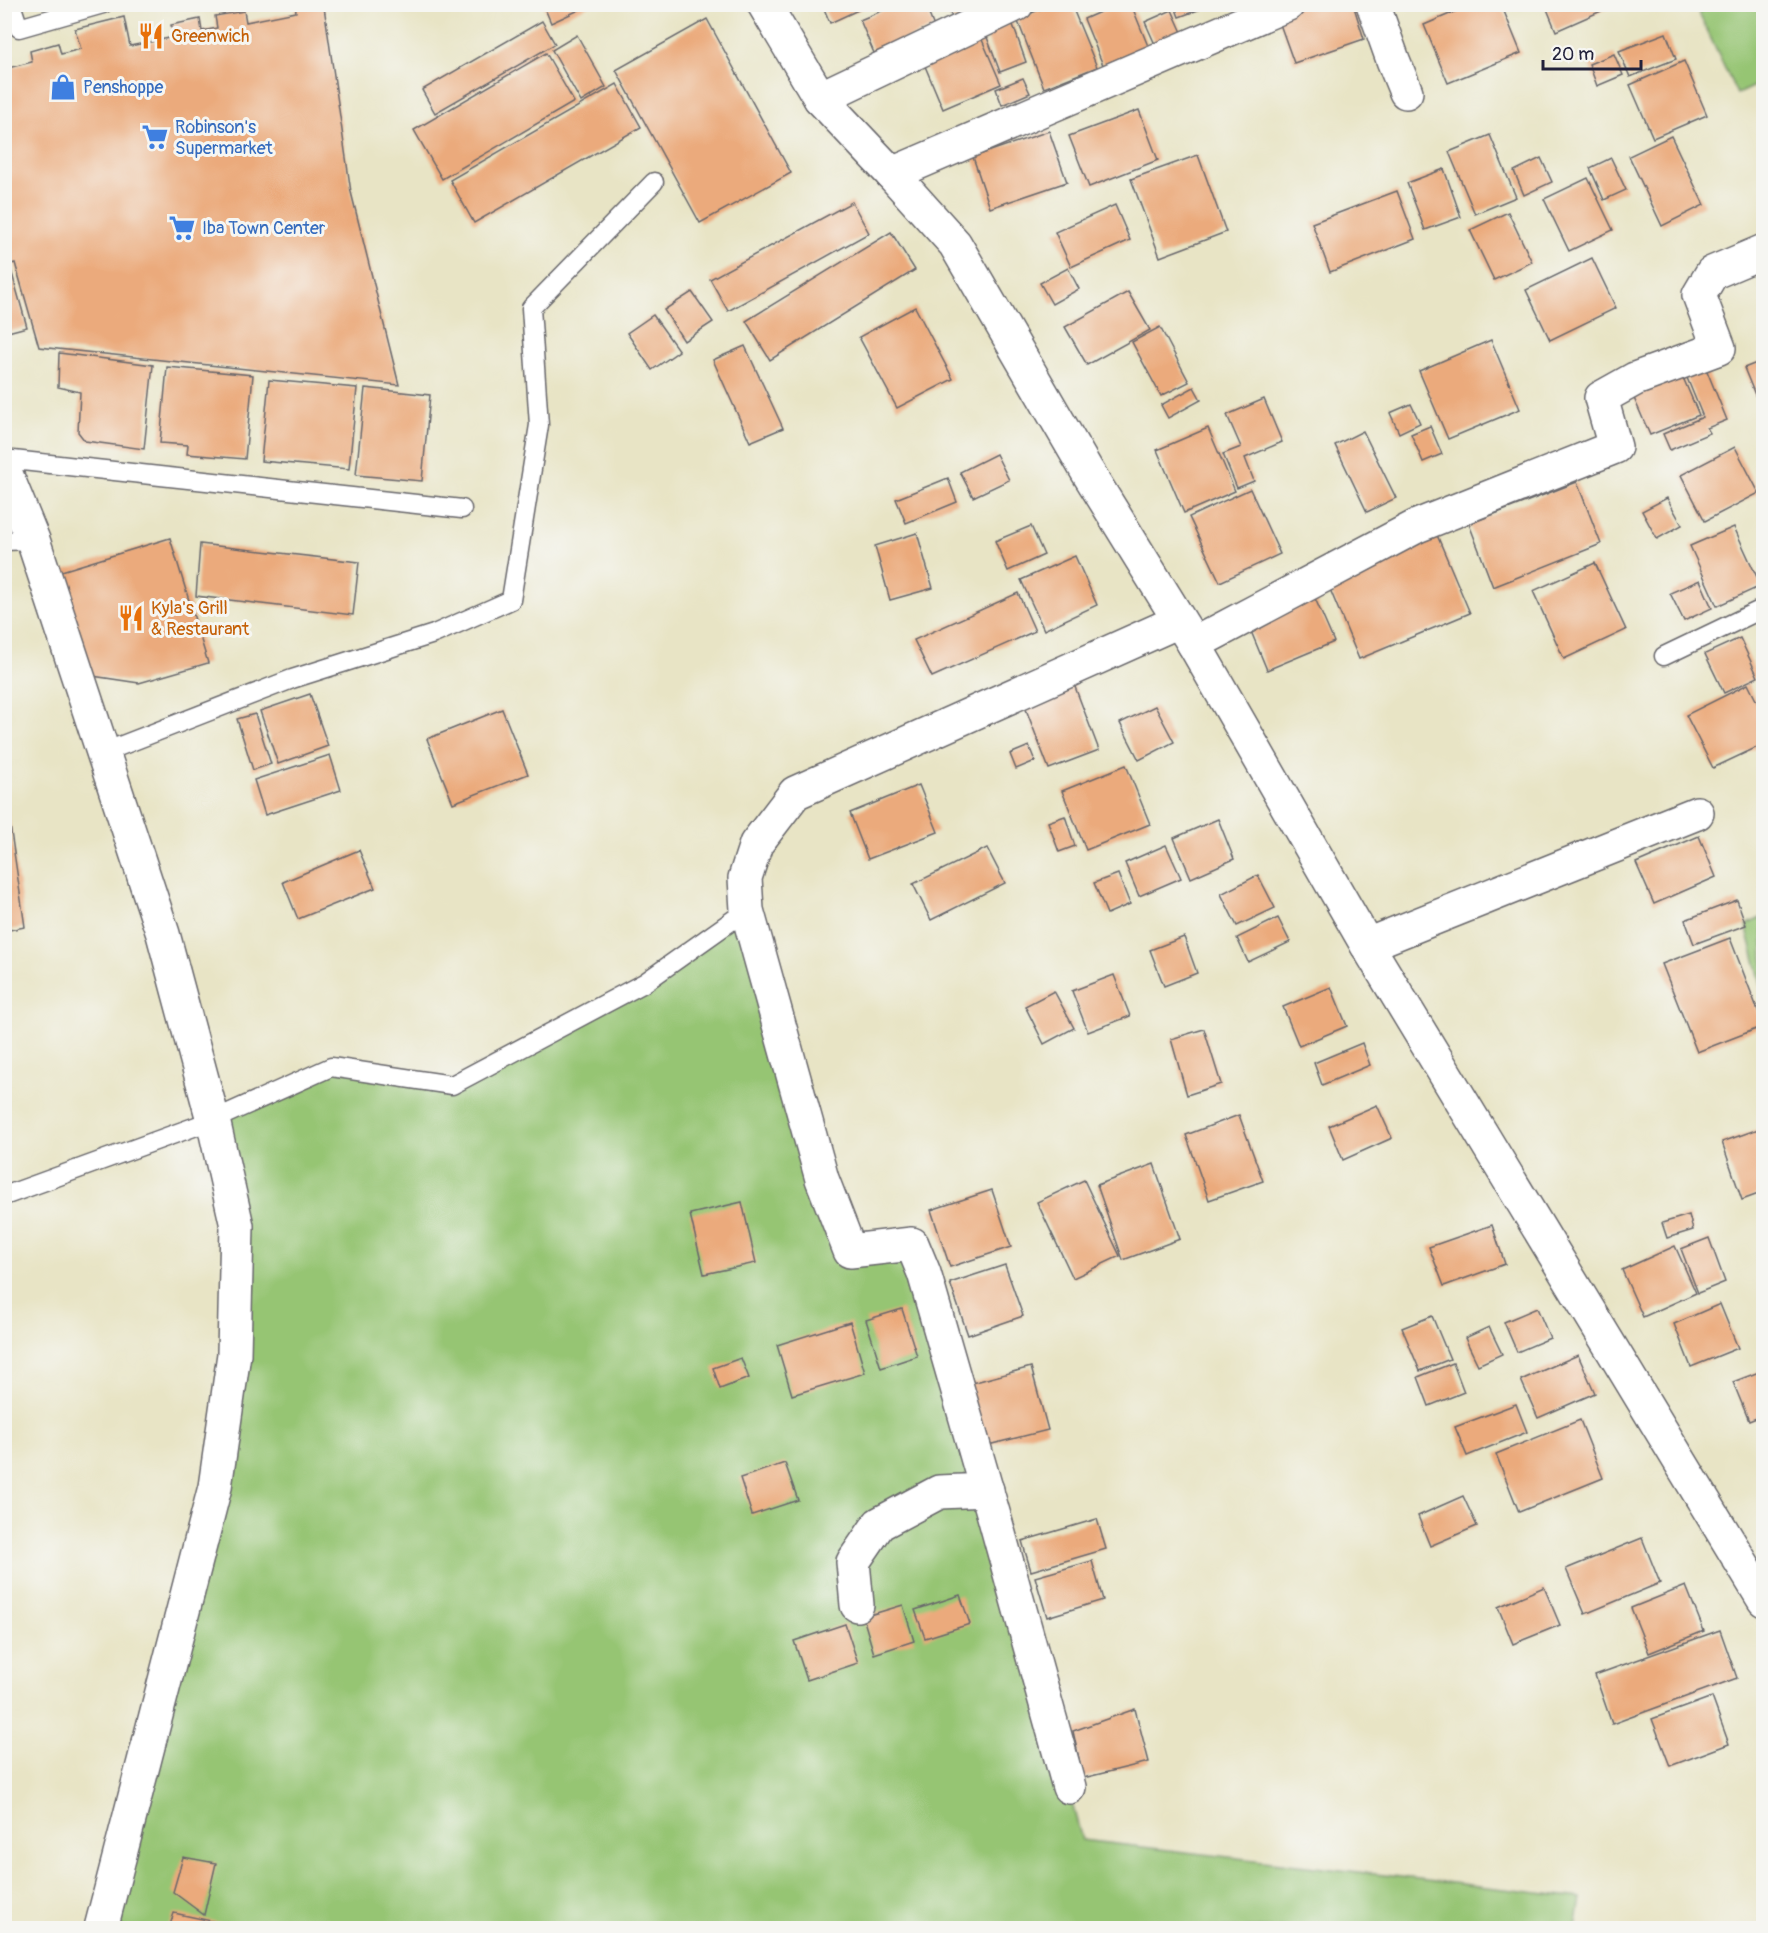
<svg xmlns="http://www.w3.org/2000/svg" width="1768" height="1933" font-family="Pangolin,sans-serif">
<style>
.green{fill:#96c573;stroke:#5c7457;stroke-width:1.5}
.building{fill:#ebaa7c}
.lines{fill:none;stroke-linecap:round;stroke-linejoin:round}
.lane-casing{stroke:#67666b;stroke-width:21}
.street-casing{stroke:#67666b;stroke-width:36}
.secondary-casing{stroke:#67666b;stroke-width:36}
.lane{stroke:#fff;stroke-width:18}
.street{stroke:#fff;stroke-width:33}
.secondary{stroke:#fff;stroke-width:33}
.labels{text-anchor:middle;stroke-width:6;stroke-linejoin:round;paint-order:stroke}
.food-label{font-size:18px;fill:#c56008;stroke:#f6f6f2;text-anchor:start}
.shop-label{font-size:18px;fill:#366cbe;stroke:#f6f6f2;text-anchor:start}
</style>
<rect width="100%" height="100%" fill="#f6f6f2"/>
<filter id="ink" filterUnits="userSpaceOnUse"><feTurbulence type="fractalNoise" baseFrequency=".0167" numOctaves="2"/><feDisplacementMap in="SourceGraphic" scale="12" xChannelSelector="R" yChannelSelector="G"/><feConvolveMatrix kernelMatrix="1 2 1 2 8 2 1 2 1" color-interpolation-filters="sRGB"/></filter>
<filter id="wash" filterUnits="userSpaceOnUse"><feTurbulence type="fractalNoise" baseFrequency=".008" numOctaves="4" result="noise"/><feDisplacementMap in="SourceGraphic" scale="24" xChannelSelector="R" yChannelSelector="G"/><feGaussianBlur stdDeviation="1.35" result="paint"/><feColorMatrix in="noise" values="0 0 0 0 0 0 0 0 0 0 0 0 0 0 0 0 0 1.4 0 .05"/><feComposite in="paint" operator="in"/></filter>
<g filter="url(#wash)">
<rect width="100%" height="100%" fill="#e8e4c5"/>
<g class="green">
<polygon points="1695,5 1763,5 1763,82 1737,94"/>
<polygon points="747,910 850,1251 912,1244 987,1490 1082,1840 1581,1898 1576,1928 101,1928 234,1354 213,1120 331,1067 452,1085 644,983"/>
<polygon points="1763,917 1763,991 1746,925"/>
</g>
<g id="blocks">
<g class="building">
<polygon points="295,4 318,4 319,8 324,7 351,192 399,385 39,347 15,263 4,266 4,69 32,62 30,51 58,43 61,54 81,49 75,29 124,17 130,46 174,37 171,25 200,19 202,31 217,28 215,16 244,11 246,22 296,12"/>
<polygon points="543,4 592,4 551,23"/>
<polygon points="822,4 871,4 830,23"/>
<polygon points="898,4 925,4 934,27 874,53 860,20"/>
<polygon points="1053,4 1071,4 1097,67 1044,88 1017,19"/>
<polygon points="1118,4 1131,4 1148,46 1103,65 1084,19"/>
<polygon points="1174,4 1212,4 1212,5 1179,17"/>
<polygon points="1300,4 1353,4 1364,39 1294,63 1276,13"/>
<polygon points="1473,4 1501,4 1521,53 1448,83 1424,25"/>
<polygon points="1545,4 1617,4 1556,31"/>
<polygon points="946,5 989,5 954,21"/>
<polygon points="1172,10 1185,39 1158,51 1145,22"/>
<polygon points="707,19 791,173 700,223 616,70"/>
<polygon points="542,21 555,44 435,113 422,90"/>
<polygon points="1012,22 1026,62 1000,72 985,32"/>
<polygon points="1666,33 1676,59 1630,77 1619,51"/>
<polygon points="577,35 606,87 581,102 552,50"/>
<polygon points="980,35 1001,84 943,109 922,59"/>
<polygon points="546,53 574,102 442,179 414,130"/>
<polygon points="1614,54 1623,75 1597,86 1589,64"/>
<polygon points="1684,61 1707,115 1653,138 1630,85"/>
<polygon points="1023,78 1030,93 1002,105 996,89"/>
<polygon points="617,84 641,127 474,223 450,180"/>
<polygon points="1139,110 1158,160 1089,187 1069,136"/>
<polygon points="1049,131 1067,182 990,208 973,157"/>
<polygon points="1490,135 1516,197 1475,214 1449,152"/>
<polygon points="1671,136 1704,205 1662,226 1629,156"/>
<polygon points="1198,155 1226,232 1160,257 1131,179"/>
<polygon points="1541,158 1552,182 1524,195 1514,171"/>
<polygon points="1611,158 1626,190 1604,200 1590,168"/>
<polygon points="1444,169 1461,217 1425,230 1407,183"/>
<polygon points="1588,178 1613,230 1569,251 1544,199"/>
<polygon points="1397,191 1415,239 1330,272 1312,223"/>
<polygon points="852,202 869,233 728,311 710,279"/>
<polygon points="1115,205 1130,240 1071,267 1055,232"/>
<polygon points="1508,212 1532,262 1494,280 1470,230"/>
<polygon points="891,232 915,270 770,360 746,321"/>
<polygon points="1592,258 1616,308 1550,340 1526,290"/>
<polygon points="1068,268 1079,289 1052,304 1040,283"/>
<polygon points="11,270 27,327 4,333 4,272"/>
<polygon points="692,292 713,322 684,341 664,310"/>
<polygon points="1128,292 1150,330 1087,365 1065,327"/>
<polygon points="915,307 953,379 897,408 859,337"/>
<polygon points="653,315 679,351 652,370 627,333"/>
<polygon points="1160,327 1189,382 1161,396 1132,342"/>
<polygon points="1491,340 1520,409 1448,439 1419,371"/>
<polygon points="745,346 783,428 750,442 713,360"/>
<polygon points="59,353 153,365 144,449 85,441 78,432 80,392 58,387"/>
<polygon points="1764,360 1764,405 1760,407 1744,368"/>
<polygon points="1705,366 1727,420 1707,428 1710,433 1670,450 1663,434 1703,417 1685,373"/>
<polygon points="167,367 253,375 245,459 187,454 188,445 160,443"/>
<polygon points="1679,368 1699,415 1650,435 1630,389"/>
<polygon points="269,380 357,388 349,469 261,461"/>
<polygon points="1194,387 1201,400 1168,418 1161,405"/>
<polygon points="365,388 430,395 422,481 356,475"/>
<polygon points="1264,399 1282,442 1245,458 1254,481 1237,488 1223,454 1241,447 1227,415"/>
<polygon points="1411,404 1420,423 1399,433 1390,413"/>
<polygon points="1430,426 1442,454 1423,462 1411,434"/>
<polygon points="1208,428 1235,491 1184,513 1157,450"/>
<polygon points="1363,431 1396,498 1367,512 1335,445"/>
<polygon points="1735,447 1759,493 1705,521 1681,475"/>
<polygon points="996,454 1009,480 973,497 960,472"/>
<polygon points="948,478 957,502 906,523 896,499"/>
<polygon points="1577,482 1601,544 1493,587 1469,524"/>
<polygon points="1250,489 1280,554 1220,582 1189,517"/>
<polygon points="1667,498 1682,525 1657,539 1642,511"/>
<polygon points="1031,526 1044,555 1008,571 995,541"/>
<polygon points="1734,527 1761,586 1717,606 1690,546"/>
<polygon points="917,533 933,588 890,600 875,546"/>
<polygon points="1437,535 1470,613 1359,659 1327,582"/>
<polygon points="170,538 208,663 139,683 86,675 55,573"/>
<polygon points="200,544 359,562 353,615 196,596"/>
<polygon points="1075,556 1097,605 1044,630 1021,580"/>
<polygon points="1595,563 1626,630 1564,659 1533,591"/>
<polygon points="1700,580 1712,608 1684,621 1670,593"/>
<polygon points="1018,593 1035,631 932,677 914,640"/>
<polygon points="1314,596 1334,642 1267,670 1248,624"/>
<polygon points="1740,638 1758,677 1724,693 1705,654"/>
<polygon points="1072,679 1099,750 1049,769 1022,699"/>
<polygon points="1748,684 1764,716 1764,744 1713,768 1686,715"/>
<polygon points="310,694 328,746 278,764 260,711"/>
<polygon points="1155,706 1174,742 1139,760 1120,723"/>
<polygon points="502,709 528,774 453,803 427,739"/>
<polygon points="255,714 271,764 253,770 237,719"/>
<polygon points="1029,746 1035,761 1016,769 1010,754"/>
<polygon points="330,755 341,790 265,815 254,780"/>
<polygon points="1126,765 1150,824 1086,850 1062,791"/>
<polygon points="919,785 938,832 868,859 850,813"/>
<polygon points="6,798 25,927 4,931 4,799"/>
<polygon points="1065,816 1075,846 1059,852 1048,822"/>
<polygon points="1218,819 1234,859 1191,878 1174,838"/>
<polygon points="1699,836 1716,877 1654,904 1636,863"/>
<polygon points="1166,845 1181,878 1139,896 1125,863"/>
<polygon points="987,848 1005,883 931,920 913,884"/>
<polygon points="359,850 375,888 298,919 283,882"/>
<polygon points="1118,874 1130,904 1107,914 1094,883"/>
<polygon points="1258,875 1275,908 1237,926 1221,894"/>
<polygon points="1737,900 1746,925 1694,944 1685,920"/>
<polygon points="1278,918 1290,942 1248,962 1237,938"/>
<polygon points="1184,937 1197,973 1164,986 1150,950"/>
<polygon points="1730,938 1764,1026 1697,1052 1662,964"/>
<polygon points="1114,975 1130,1016 1088,1032 1072,991"/>
<polygon points="1331,987 1347,1026 1299,1046 1283,1007"/>
<polygon points="1054,991 1074,1028 1044,1044 1025,1006"/>
<polygon points="1204,1029 1221,1084 1187,1095 1171,1039"/>
<polygon points="1362,1043 1370,1065 1322,1085 1314,1063"/>
<polygon points="1377,1105 1392,1138 1343,1160 1329,1126"/>
<polygon points="1239,1115 1263,1181 1209,1200 1186,1135"/>
<polygon points="1764,1127 1764,1192 1742,1200 1722,1142"/>
<polygon points="1154,1164 1180,1239 1123,1260 1097,1185"/>
<polygon points="1084,1180 1120,1256 1073,1278 1037,1202"/>
<polygon points="992,1190 1011,1247 950,1267 931,1210"/>
<polygon points="742,1202 756,1263 704,1274 690,1214"/>
<polygon points="1689,1215 1693,1230 1667,1238 1662,1223"/>
<polygon points="1492,1225 1505,1264 1444,1286 1429,1247"/>
<polygon points="1709,1238 1725,1282 1698,1293 1681,1249"/>
<polygon points="1675,1246 1696,1293 1643,1317 1622,1270"/>
<polygon points="1005,1265 1023,1316 968,1335 950,1283"/>
<polygon points="1720,1304 1738,1348 1691,1367 1674,1324"/>
<polygon points="1537,1308 1550,1338 1517,1352 1504,1322"/>
<polygon points="902,1309 917,1356 881,1368 866,1320"/>
<polygon points="1432,1316 1450,1359 1420,1371 1402,1328"/>
<polygon points="850,1322 865,1373 792,1395 777,1345"/>
<polygon points="1489,1327 1502,1354 1478,1365 1465,1338"/>
<polygon points="1578,1355 1595,1393 1538,1418 1521,1380"/>
<polygon points="741,1358 749,1378 720,1389 713,1368"/>
<polygon points="1453,1363 1464,1392 1429,1406 1418,1377"/>
<polygon points="1031,1367 1048,1430 984,1446 968,1384"/>
<polygon points="1764,1370 1764,1415 1749,1421 1733,1382"/>
<polygon points="1516,1404 1527,1432 1467,1456 1455,1427"/>
<polygon points="1580,1420 1603,1478 1519,1512 1496,1454"/>
<polygon points="785,1463 798,1500 752,1515 740,1478"/>
<polygon points="1463,1496 1477,1526 1430,1546 1418,1516"/>
<polygon points="1097,1519 1106,1549 1031,1571 1022,1541"/>
<polygon points="1642,1538 1660,1583 1585,1614 1566,1569"/>
<polygon points="1092,1561 1103,1600 1047,1617 1035,1577"/>
<polygon points="1686,1586 1704,1631 1649,1653 1631,1608"/>
<polygon points="1544,1587 1560,1625 1513,1644 1498,1607"/>
<polygon points="960,1595 970,1624 925,1638 915,1610"/>
<polygon points="903,1605 914,1641 874,1654 863,1617"/>
<polygon points="845,1624 858,1663 807,1680 794,1641"/>
<polygon points="1720,1630 1737,1678 1612,1724 1595,1675"/>
<polygon points="1712,1697 1729,1744 1670,1766 1652,1719"/>
<polygon points="1135,1709 1149,1762 1083,1778 1073,1731"/>
<polygon points="183,1857 216,1863 204,1915 173,1892"/>
<polygon points="174,1913 230,1925 229,1928 169,1928"/>
</g>
</g>
</g>
<g filter="url(#ink)">
<use href="#blocks" fill-opacity="0" stroke="#67666b" stroke-width="1.5"/>
<g class="lines">
<g class="lane-casing">
<g id="lane">
<polyline points="11,4 19,28 103,4"/>
<polyline points="4,459 462,509"/>
<polyline points="4,541 33,540"/>
<polyline points="1664,656 1764,608"/>
<polyline points="102,753 292,679 434,634 511,600 539,425 531,308 654,182"/>
<polyline points="4,1196 213,1120 331,1067 452,1085 644,983 747,910"/>
</g>
</g>
<g class="street-casing">
<g id="street">
<polyline points="1373,4 1393,60 1406,92"/>
<polyline points="820,98 1017,4"/>
<polyline points="892,174 1288,4"/>
<polyline points="1194,644 1417,526 1615,447 1601,398 1635,379 1719,348 1699,295 1712,273 1764,251"/>
<polyline points="1367,945 1697,813"/>
<polyline points="857,1605 853,1562 879,1524 939,1492 987,1490"/>
<polyline points="1069,1787 994,1516 924,1273 912,1244 850,1251 822,1179 747,910 745,878 756,844 795,793 1179,621"/>
</g>
</g>
<g class="secondary-casing">
<g id="secondary">
<polyline points="764,4 820,98 892,174 955,244 1087,471 1194,644 1367,945 1764,1600"/>
<polyline points="4,469 33,540 163,934 213,1120 237,1226 234,1354 215,1487 101,1928"/>
</g>
</g>
<use href="#lane" class="lane"/>
<use href="#street" class="street"/>
<use href="#secondary" class="secondary"/>
</g>
</g>
<defs>
<g id="restaurant-bare" transform="scale(2.07)"><path d="M-5-6h1v4h1v-4h1v4h1v-4h1v5L-1.5 .5V6h-2V.5L-5-1ZM5-6V6H3V1.5H1.5Q1.5-4 5-6Z" fill="#e8710a" stroke="#f6f6f2" stroke-width="2.5" paint-order="stroke"/></g>
<g id="shop-bare" transform="scale(2.07)"><path d="M-5-2.5h2.3a2.7 3.5 0 0 1 5.4 0H5L5.5 6h-11ZM-1.5-2.5h3a1.5 2.3 0 0 0-3 0Z" fill="#3f7fe0" stroke="#f6f6f2" stroke-width="2.5" paint-order="stroke"/></g>
<g id="supermarket-bare" transform="scale(2.07)"><path d="M-6-5.5h2.5l.6 2H6L4.5 2H-2.5L-4.4-4H-6ZM-1.5 3.2a1.3 1.3 0 1 0 .1 0ZM3 3.2a1.3 1.3 0 1 0 .1 0Z" fill="#3f7fe0" stroke="#f6f6f2" stroke-width="2.5" paint-order="stroke"/></g>
</defs>
<g fill-rule="evenodd">
<use href="#restaurant-bare" x="151" y="36"/>
<use href="#shop-bare" x="63" y="87"/>
<use href="#supermarket-bare" x="155" y="137"/>
<use href="#supermarket-bare" x="182" y="228"/>
<use href="#restaurant-bare" x="131" y="618"/>
</g>
<g class="labels">
<g class="food-label">
<text x="171" y="42">Greenwich</text>
<text x="151" y="614">Kyla's Grill<tspan x="151" dy="21">&amp; Restaurant</tspan></text>
</g>
<g class="shop-label">
<text x="83" y="93">Penshoppe</text>
<text x="175" y="133">Robinson's<tspan x="175" dy="21">Supermarket</tspan></text>
<text x="202" y="234">Iba Town Center</text>
</g>
</g>
<rect width="1768" height="1933" fill="none" stroke="#f6f6f2" stroke-width="24"/>
<path d="M1543 60v9h98v-9" fill="none" stroke="#22223b" stroke-width="3"/>
<text x="1552" y="60" font-size="18" fill="#22223b" stroke="#f6f6f2" stroke-width="4.5" paint-order="stroke">20 m</text>
</svg>
